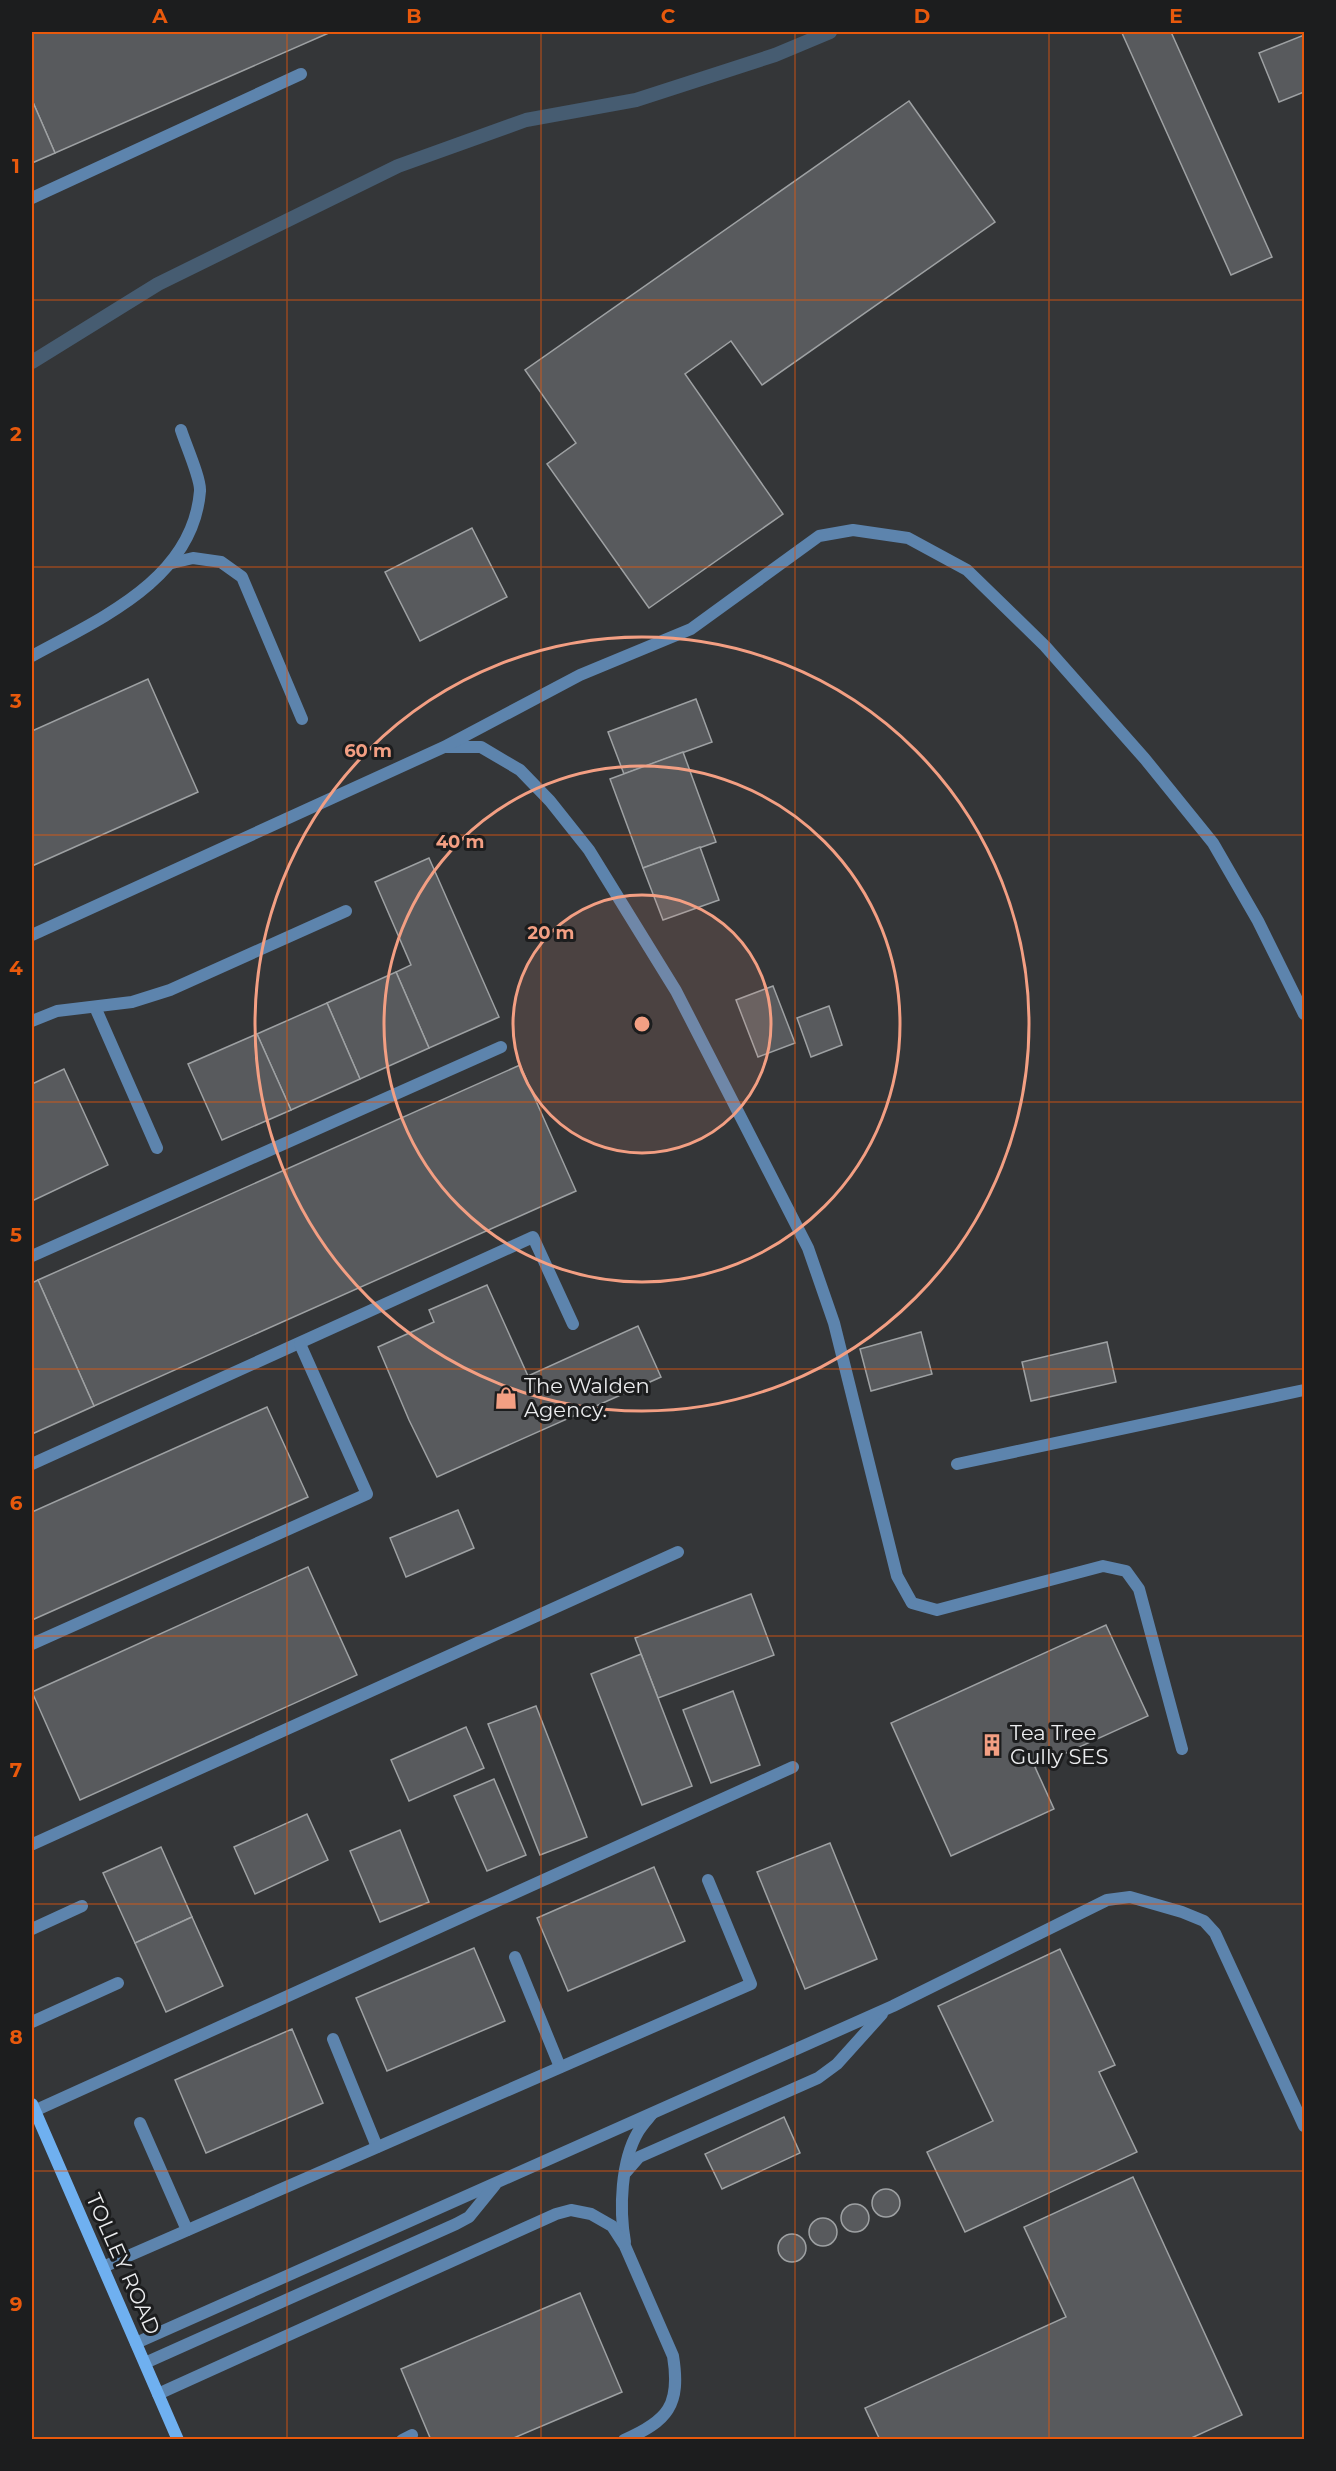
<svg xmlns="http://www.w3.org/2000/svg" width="1336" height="2471" font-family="Montserrat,sans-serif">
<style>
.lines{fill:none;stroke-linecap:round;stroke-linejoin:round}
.stream{stroke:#465c71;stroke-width:14}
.building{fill:#585a5d;stroke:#9ea1a3;stroke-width:1.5}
.lane{stroke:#5d84ad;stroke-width:12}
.secondary{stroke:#6fb0f0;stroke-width:12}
.grid{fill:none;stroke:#e8590c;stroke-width:1.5;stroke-opacity:0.55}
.ring{fill:none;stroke:#f39f83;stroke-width:3}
.labels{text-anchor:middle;stroke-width:6;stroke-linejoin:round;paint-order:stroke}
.poi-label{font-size:21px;fill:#ebecee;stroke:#1c1d1e;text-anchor:start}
.street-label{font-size:21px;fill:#ebecee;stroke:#1c1d1e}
.centre{fill:#f39f83;stroke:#1c1d1e;stroke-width:3}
.ring-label{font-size:18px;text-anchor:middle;font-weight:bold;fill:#f39f83;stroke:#1c1d1e;stroke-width:6;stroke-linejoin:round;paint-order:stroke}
.neatline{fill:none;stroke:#e8590c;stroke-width:2}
.grid-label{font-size:20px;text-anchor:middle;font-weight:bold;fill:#e8590c}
</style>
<rect width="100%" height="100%" fill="#343638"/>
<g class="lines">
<polyline class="stream" points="32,362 158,284 398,166 526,120 636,100 775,55 830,32"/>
</g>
<g class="building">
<polygon points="32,32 331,32 55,153 32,100"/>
<polygon points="1126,32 1171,32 1272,257 1231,275 1122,33"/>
<polygon points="1304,35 1304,92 1279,102 1259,53"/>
<polygon points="32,100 55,153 32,163"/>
<polygon points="909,101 995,222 762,385 731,341 685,374 783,514 649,608 547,464 576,443 525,370"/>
<polygon points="472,528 507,597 420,641 385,572"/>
<polygon points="148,679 198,792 32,866 32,731"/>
<polygon points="696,699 712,742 624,774 608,732"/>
<polygon points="683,752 716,842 643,868 610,779"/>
<polygon points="700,847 719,900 663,920 643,868"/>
<polygon points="429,858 499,1017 429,1048 396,972 411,965 375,882"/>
<polygon points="396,972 429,1048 360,1079 327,1003"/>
<polygon points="773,986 795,1043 758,1057 736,1000"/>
<polygon points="327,1003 360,1079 291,1110 257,1034"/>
<polygon points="829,1006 842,1045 811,1057 797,1018"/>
<polygon points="257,1034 291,1110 222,1140 188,1064"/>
<polygon points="520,1065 576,1191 94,1406 38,1280"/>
<polygon points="64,1069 108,1165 32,1201 32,1084"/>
<polygon points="38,1280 94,1406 32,1434 32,1283"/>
<polygon points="487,1285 528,1376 638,1326 661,1377 437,1477 409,1420 378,1347 434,1322 429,1310"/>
<polygon points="921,1332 932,1374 871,1391 860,1349"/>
<polygon points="1107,1342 1116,1382 1031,1401 1022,1362"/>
<polygon points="267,1407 308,1497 32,1620 32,1512"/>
<polygon points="458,1510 474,1548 406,1577 390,1538"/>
<polygon points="308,1567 357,1675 80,1800 32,1692"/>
<polygon points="751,1594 774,1655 658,1698 635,1638"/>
<polygon points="1106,1625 1148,1716 1035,1767 1054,1809 951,1856 891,1723"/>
<polygon points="641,1654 692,1786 642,1805 591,1674"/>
<polygon points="733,1691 760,1765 711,1783 683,1710"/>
<polygon points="536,1706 587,1837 540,1855 488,1724"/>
<polygon points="466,1727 484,1768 409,1801 391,1760"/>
<polygon points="494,1779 526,1855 487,1871 454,1796"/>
<polygon points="307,1814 328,1860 255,1894 234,1847"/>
<polygon points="400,1830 429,1902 380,1922 350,1851"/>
<polygon points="830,1843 877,1959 805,1989 757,1872"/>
<polygon points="161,1847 192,1917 135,1943 103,1873"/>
<polygon points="654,1867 685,1941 568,1991 537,1918"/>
<polygon points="192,1917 223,1986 166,2012 135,1943"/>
<polygon points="474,1948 505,2021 387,2071 356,1998"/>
<polygon points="1060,1949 1115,2065 1099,2072 1137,2152 965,2232 927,2152 993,2121 938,2006"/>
<polygon points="292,2029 323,2103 206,2153 175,2080"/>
<polygon points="784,2117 800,2153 722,2189 705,2154"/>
<polygon points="1133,2177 1242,2415 1187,2440 880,2440 865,2408 1066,2317 1024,2227"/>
<circle cx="886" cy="2203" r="14"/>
<circle cx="855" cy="2218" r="14"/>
<circle cx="823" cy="2232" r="14"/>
<circle cx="792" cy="2248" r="14"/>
<polygon points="580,2293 622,2392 509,2440 431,2440 401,2369"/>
</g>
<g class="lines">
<g class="lane">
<polyline points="32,198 301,74"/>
<polyline points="172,563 193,558 221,562 242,577 302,719"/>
<path d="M 32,656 C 99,619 193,580 200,491 C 201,479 185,443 181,430"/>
<polyline points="445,747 481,747 520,770 550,801 589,850 676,991 808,1248 834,1323 897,1576 912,1603 937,1610 1103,1566 1126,1571 1139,1589 1182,1749"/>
<polyline points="32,935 444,747 580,675 691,629 819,536 853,530 908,538 967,570 1045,646 1145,759 1213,843 1258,921 1304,1014"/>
<polyline points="95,1007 157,1148"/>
<polyline points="32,1021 57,1011 132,1002 170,990 346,911"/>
<polyline points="32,1256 501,1047"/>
<polyline points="32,1464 533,1237 573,1324"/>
<polyline points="957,1464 1304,1390"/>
<polyline points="32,1644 367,1494 300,1344"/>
<polyline points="33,1844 678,1552"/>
<polyline points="32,1929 82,1906"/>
<polyline points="515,1957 560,2067"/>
<polyline points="32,2022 118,1983"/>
<polyline points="333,2039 377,2147"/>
<polyline points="34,2111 793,1767"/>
<polyline points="140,2123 187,2230"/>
<polyline points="626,2172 639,2157 818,2078 837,2064 882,2014"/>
<path d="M 625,2242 C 619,2209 621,2161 638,2132 C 642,2125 647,2120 652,2114"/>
<polyline points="103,2267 751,1984 708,1880"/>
<polyline points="136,2343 893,2006 1107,1900 1130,1897 1182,1912 1204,1921 1215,1933 1304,2126"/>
<polyline points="145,2363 456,2224 469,2217 495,2185"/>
<path d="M 158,2394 L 556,2214 L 571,2210 L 591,2214 L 612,2226 L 625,2246 L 673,2356 C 681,2405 668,2421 624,2440"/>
<polyline points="402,2440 412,2435"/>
</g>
<polyline class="secondary" points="32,2104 178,2440"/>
</g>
<path class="grid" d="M 287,32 L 287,2440M 541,32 L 541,2440M 795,32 L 795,2440M 1049,32 L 1049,2440M 32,300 L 1304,300M 32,567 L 1304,567M 32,835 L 1304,835M 32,1102 L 1304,1102M 32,1369 L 1304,1369M 32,1636 L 1304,1636M 32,1904 L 1304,1904M 32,2171 L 1304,2171"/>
<circle cx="642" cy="1024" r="129" fill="#f39f83" fill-opacity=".12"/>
<g class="ring">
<circle cx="642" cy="1024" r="129"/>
<circle cx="642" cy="1024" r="258"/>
<circle cx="642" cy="1024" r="387"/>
</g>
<defs>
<g id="shop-bare" transform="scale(1.8)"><path d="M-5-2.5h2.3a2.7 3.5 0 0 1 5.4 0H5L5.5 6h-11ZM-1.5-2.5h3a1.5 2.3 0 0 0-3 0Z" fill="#f39f83" stroke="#1c1d1e" stroke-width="2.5" paint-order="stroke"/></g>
<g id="building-bare" transform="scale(1.8)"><path d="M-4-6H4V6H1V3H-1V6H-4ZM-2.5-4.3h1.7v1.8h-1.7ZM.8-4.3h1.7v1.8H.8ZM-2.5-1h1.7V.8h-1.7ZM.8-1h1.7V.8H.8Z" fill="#f39f83" stroke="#1c1d1e" stroke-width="2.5" paint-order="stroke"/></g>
</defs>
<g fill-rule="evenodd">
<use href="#shop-bare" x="506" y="1398"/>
<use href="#building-bare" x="992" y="1745"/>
</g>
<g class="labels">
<g class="poi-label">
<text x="524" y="1393">The Walden<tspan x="524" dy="24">Agency.</tspan></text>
<text x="1010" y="1740">Tea Tree<tspan x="1010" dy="24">Gully SES</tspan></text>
</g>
<g class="street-label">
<text transform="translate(123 2264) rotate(66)" y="7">TOLLEY ROAD</text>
</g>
</g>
<circle cx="642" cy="1024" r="9" class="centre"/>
<g class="ring-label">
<text x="368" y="757">60 m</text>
<text x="460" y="848">40 m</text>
<text x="551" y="939">20 m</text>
</g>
<rect width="1336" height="2471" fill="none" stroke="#1c1d1e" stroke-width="66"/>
<rect x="33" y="33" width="1270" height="2405" class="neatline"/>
<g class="grid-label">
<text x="160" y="23">A</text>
<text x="414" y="23">B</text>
<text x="668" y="23">C</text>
<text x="922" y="23">D</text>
<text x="1176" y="23">E</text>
<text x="16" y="173">1</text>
<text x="16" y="441">2</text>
<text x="16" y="708">3</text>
<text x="16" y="975">4</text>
<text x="16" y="1242">5</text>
<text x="16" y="1510">6</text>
<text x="16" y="1777">7</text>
<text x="16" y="2044">8</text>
<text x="16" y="2311">9</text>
</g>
</svg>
